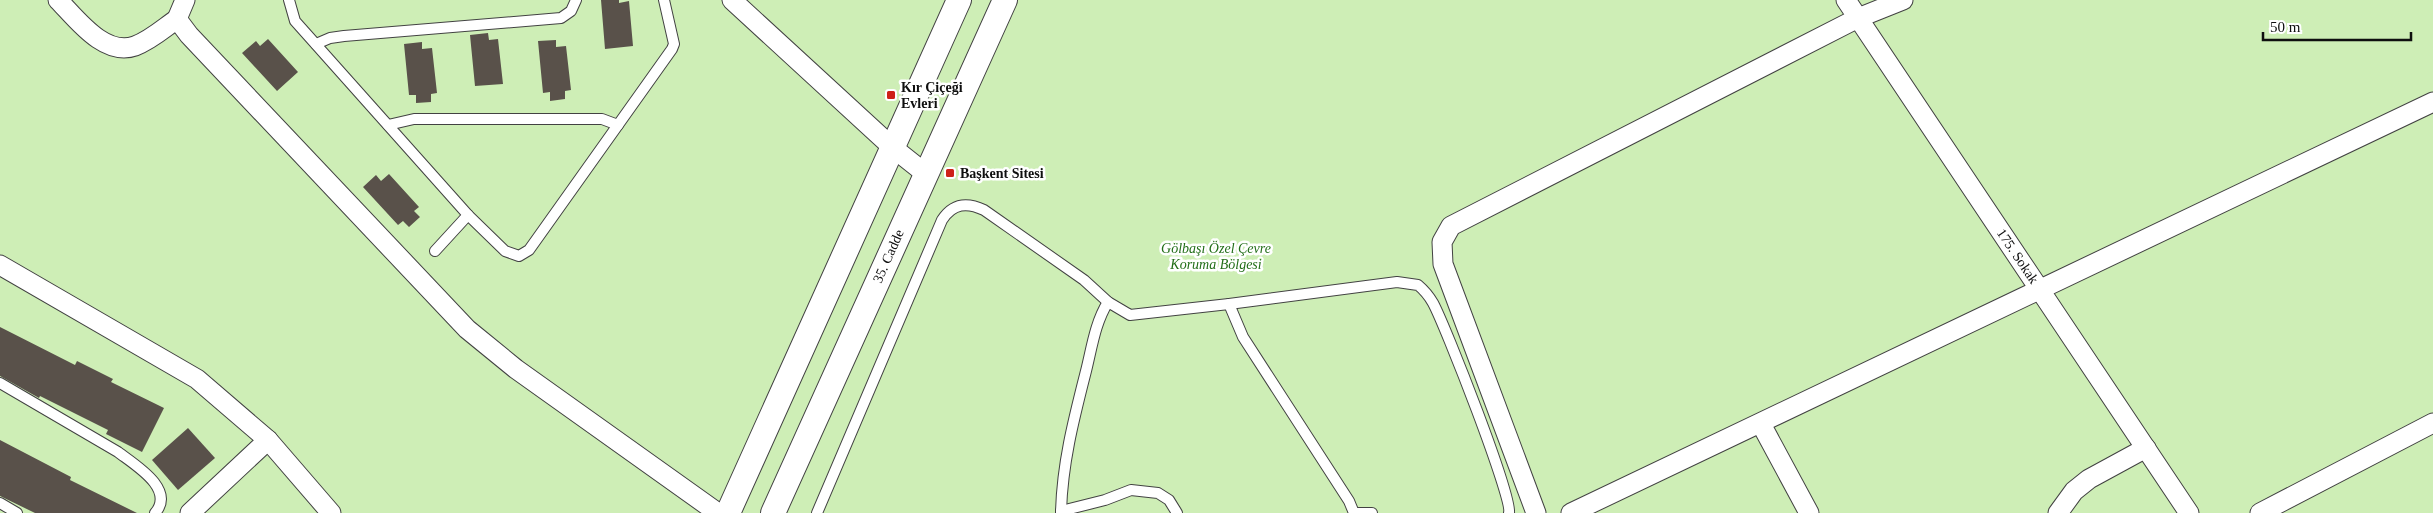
<svg xmlns="http://www.w3.org/2000/svg" width="2433" height="513" font-family="'Times New Roman',serif">
<style>
.green{fill:#ceeeb6}
.building{fill:#59514a}
.lines{fill:none;stroke-linecap:round;stroke-linejoin:round}
.service-casing{stroke:#424242;stroke-width:12}
.minor-casing{stroke:#424242;stroke-width:21}
.tertiary-casing{stroke:#424242;stroke-width:26}
.service{stroke:#fff;stroke-width:10}
.minor{stroke:#fff;stroke-width:19}
.tertiary{stroke:#fff;stroke-width:24}
.poi-dot{fill:#ce2118;stroke:#fff;stroke-width:2}
.labels{text-anchor:middle;stroke-width:5;stroke-linejoin:round;paint-order:stroke}
.poi-label{font-size:14px;font-weight:bold;fill:#0f0f0f;stroke:#fff;text-anchor:start}
.park-label{font-size:14px;font-style:italic;fill:#226e18;stroke:#fff}
.street-label{font-size:14px;fill:#0f0f0f;stroke:#fff}
</style>
<rect width="100%" height="100%" fill="#fffef1"/>
<rect class="green" x="0" y="0" width="2433" height="513"/>
<g class="building">
<polygon points="601,0 619,0 619,3 629,1 633,46 605,49"/>
<polygon points="488,33 489,40 498,39 503,84 475,86 470,35"/>
<polygon points="268,39 298,72 277,91 242,53 256,41 260,46"/>
<polygon points="556,40 556,47 566,46 571,90 565,91 565,99 550,101 550,92 543,93 538,41"/>
<polygon points="422,42 422,49 432,48 437,93 431,94 431,102 416,103 416,95 409,95 404,44"/>
<polygon points="389,174 419,207 414,211 420,217 409,227 403,221 398,225 363,187 376,175 381,181"/>
<polygon points="0,327 75,365 77,361 113,379 111,382 164,408 142,452 106,434 108,430 40,396 39,398 0,376"/>
<polygon points="188,428 215,458 178,490 152,460"/>
<polygon points="0,440 71,477 70,480 137,513 35,513 0,496"/>
</g>
<g class="lines">
<g class="service-casing">
<g id="service">
<polyline points="289,0 295,21 468,215 505,251 519,256 529,250 672,49 674,44 664,0"/>
<polyline points="316,44 330,38 344,36 561,18 571,11 576,0"/>
<polyline points="388,125 414,119 602,119 618,125"/>
<polyline points="435,251 468,215"/>
<polyline points="1229,304 1243,337 1349,501 1354,513"/>
<path d="M 0,383 L 118,452 C 135,465 176,489 155,513"/>
<polyline points="0,503 17,513"/>
<polyline points="1061,511 1105,500 1131,490 1158,493 1169,500 1177,513"/>
<path d="M 817,513 L 942,220 C 953,203 967,202 984,210 L 1084,280 L 1108,302 L 1130,315 L 1229,304 L 1397,282 L 1418,285 C 1424,290 1429,296 1433,303 C 1445,325 1513,498 1509,513"/>
<path d="M 1061,513 C 1062,464 1074,418 1086,371 C 1092,347 1095,323 1108,302"/>
<polyline points="1354,513 1372,513"/>
</g>
</g>
<g class="minor-casing">
<g id="minor">
<path d="M 58,0 C 76,18 104,57 135,46 C 151,40 164,28 177,19"/>
<polyline points="185,0 177,19 189,35 467,329 516,369 718,513"/>
<polyline points="732,0 892,147 926,174"/>
<polyline points="1846,0 2189,513"/>
<polyline points="0,265 197,379 268,440 331,513"/>
<polyline points="1761,424 1809,513"/>
<polyline points="190,513 268,440"/>
<polyline points="1536,513 1443,264 1442,242 1451,226 1858,18 1903,0"/>
<polyline points="1571,513 2433,102"/>
<polyline points="2058,513 2074,491 2089,479 2146,448"/>
<polyline points="2260,513 2433,423"/>
</g>
</g>
<g class="tertiary-casing">
<g id="tertiary">
<polyline points="728,513 959,0"/>
<polyline points="773,513 1005,0"/>
</g>
</g>
<use href="#service" class="service"/>
<use href="#minor" class="minor"/>
<use href="#tertiary" class="tertiary"/>
</g>
<g class="poi-dot">
<rect x="886" y="90" width="10" height="10" rx="2.5"/>
<rect x="945" y="168" width="10" height="10" rx="2.5"/>
</g>
<g class="labels">
<g class="poi-label">
<text x="901" y="92">Kır Çiçeği<tspan x="901" dy="16">Evleri</tspan></text>
<text x="960" y="178">Başkent Sitesi</text>
</g>
<g class="park-label">
<text x="1216" y="253">Gölbaşı Özel Çevre<tspan x="1216" dy="16">Koruma Bölgesi</tspan></text>
</g>
<g class="street-label">
<text transform="translate(888 256) rotate(-66)" y="5">35. Cadde</text>
<text transform="translate(2018 256) rotate(56)" y="5">175. Sokak</text>
</g>
</g>
<path d="M2263 32v8h148v-8" fill="none" stroke="#0f0f0f" stroke-width="2.5"/>
<text x="2270" y="32" font-size="15" fill="#0f0f0f" stroke="#ffffff" stroke-width="4" paint-order="stroke">50 m</text>
</svg>
